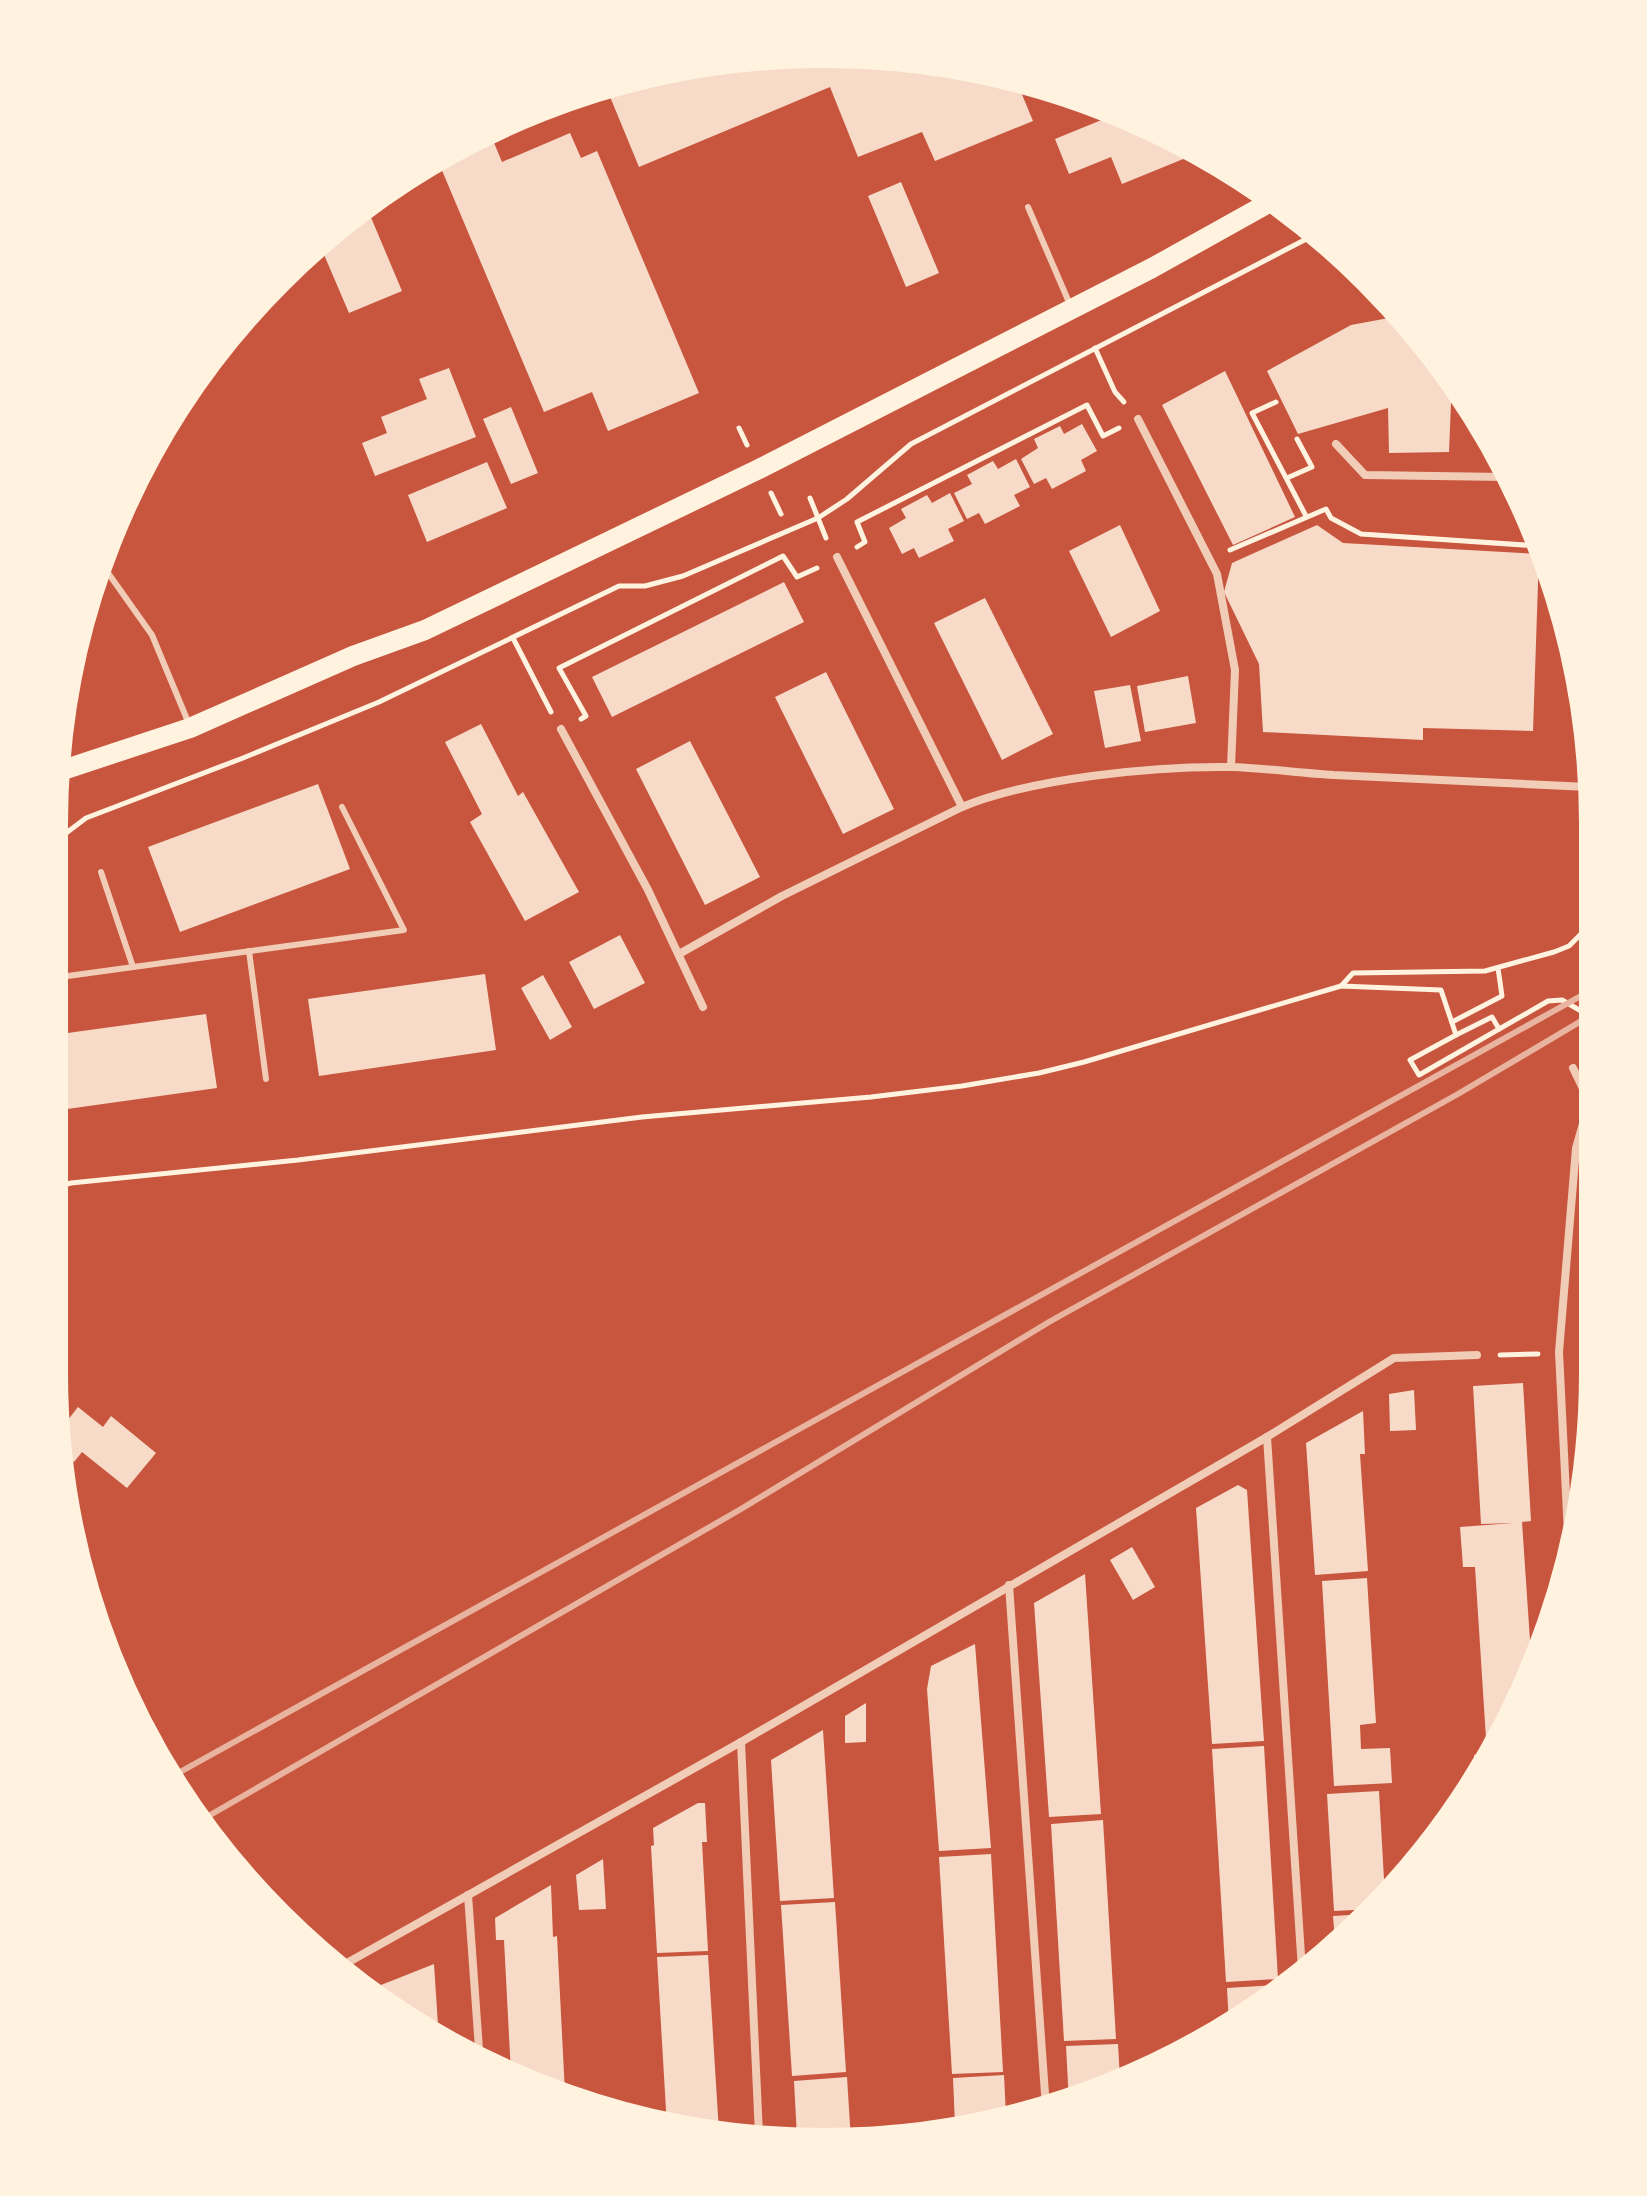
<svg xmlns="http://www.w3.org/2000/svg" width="1647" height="2196" font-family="'Alegreya Sans',sans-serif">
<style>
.building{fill:#f7dbc8}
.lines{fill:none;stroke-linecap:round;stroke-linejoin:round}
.path{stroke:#fff3e0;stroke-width:5}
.service{stroke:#f1ccb7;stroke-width:6}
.minor{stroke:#f1ccb7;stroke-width:8}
.primary{stroke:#fff3e0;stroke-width:20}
.rail{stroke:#e9b49f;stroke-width:6}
.rim{fill:none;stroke:#fff3e0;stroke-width:4}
</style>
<rect width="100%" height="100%" fill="#c8553d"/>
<g class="building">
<polygon points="816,53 818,57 829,53 943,64 946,72 962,66 974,67 1016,80 1033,121 935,161 922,132 858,157 830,87 639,167 606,87 673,67"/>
<polygon points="1121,112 1198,153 1122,184 1111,157 1069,174 1055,139"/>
<polygon points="570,133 581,158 597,151 699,393 608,431 592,392 544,412 438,161 492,138 502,162"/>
<polygon points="901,182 939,273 906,287 868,196"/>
<polygon points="367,208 402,291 349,313 322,250"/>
<polygon points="1395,309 1452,379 1449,452 1389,453 1388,408 1298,434 1267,371 1351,325 1394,317"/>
<polygon points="449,368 476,437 375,476 362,443 387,433 381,417 427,399 419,379"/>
<polygon points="1225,371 1295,517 1233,545 1162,405"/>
<polygon points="511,407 538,473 511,484 483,419"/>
<polygon points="1082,424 1097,451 1081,460 1086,471 1052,489 1046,478 1034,484 1021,459 1038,448 1034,439 1060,426 1064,434"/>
<polygon points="1016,459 1030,487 1014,495 1020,506 985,524 979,513 967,519 954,493 972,484 967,475 993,461 998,469"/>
<polygon points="487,462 507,508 427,542 408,495"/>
<polygon points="950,493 964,521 948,529 954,541 919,558 914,548 902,554 889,528 906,518 901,509 927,495 932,503"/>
<polygon points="1120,525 1160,611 1111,637 1069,551"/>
<polygon points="1317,525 1343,543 1539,554 1533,731 1423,728 1423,740 1263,732 1259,664 1224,592 1232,563"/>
<polygon points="784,582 804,622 612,717 592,677"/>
<polygon points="985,598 1053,734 1002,760 934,623"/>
<polygon points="826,672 894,809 843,834 775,697"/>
<polygon points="1188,676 1196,723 1145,732 1137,686"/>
<polygon points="1130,685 1141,741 1105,748 1094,691"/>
<polygon points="481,724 518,796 523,792 579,892 525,921 470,822 482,814 445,742"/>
<polygon points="690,741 760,877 705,905 636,769"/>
<polygon points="318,784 350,869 180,932 148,847"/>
<polygon points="620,935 645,983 594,1009 569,962"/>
<polygon points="485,974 496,1050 319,1076 308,999"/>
<polygon points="543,975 572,1027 550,1040 521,988"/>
<polygon points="206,1014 217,1088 53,1111 53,1035"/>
<polygon points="1523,1383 1531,1521 1522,1522 1532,1670 1491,1759 1475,1781 1474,1755 1487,1754 1475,1567 1463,1567 1460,1527 1513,1523 1481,1524 1473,1386"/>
<polygon points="1414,1390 1416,1430 1390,1431 1389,1394"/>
<polygon points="78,1407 103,1427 111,1416 156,1453 127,1488 82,1452 74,1462 63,1452 60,1430"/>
<polygon points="1363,1411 1365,1454 1360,1454 1368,1571 1315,1575 1306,1443"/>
<polygon points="1238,1485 1247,1490 1264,1741 1212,1744 1196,1508"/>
<polygon points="1132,1547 1155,1587 1133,1600 1110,1560"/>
<polygon points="1085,1574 1101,1814 1049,1817 1034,1603"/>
<polygon points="1367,1578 1376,1723 1360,1725 1361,1749 1390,1748 1392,1783 1334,1786 1322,1581"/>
<polygon points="975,1644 991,1848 939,1851 927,1689 931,1666"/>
<polygon points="866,1703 866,1742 845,1743 845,1716"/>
<polygon points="823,1730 834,1898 780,1901 771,1760"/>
<polygon points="1264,1746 1278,1979 1226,1982 1212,1749"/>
<polygon points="1379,1791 1385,1897 1372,1909 1334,1911 1327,1794"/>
<polygon points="698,1803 705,1803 707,1842 702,1842 708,1951 657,1953 651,1846 654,1845 653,1828"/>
<polygon points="1103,1820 1116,2039 1064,2041 1051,1824"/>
<polygon points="991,1854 1003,2072 952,2074 939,1857"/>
<polygon points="603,1859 606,1909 579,1910 576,1875"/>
<polygon points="551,1885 553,1937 557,1936 565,2093 511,2074 504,1940 496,1940 495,1918"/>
<polygon points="835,1902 846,2072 792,2076 781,1905"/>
<polygon points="1366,1914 1356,1923 1335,1941 1333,1916"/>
<polygon points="708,1955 719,2132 673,2129 667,2127 657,1957"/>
<polygon points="434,1964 438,2025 438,2035 382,1997 381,1985"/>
<polygon points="1278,1985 1279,1991 1252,2014 1229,2025 1227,1988"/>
<polygon points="1118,2044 1120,2079 1069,2103 1066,2046"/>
<polygon points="1004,2075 1006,2116 955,2126 953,2078"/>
<polygon points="847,2077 851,2141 797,2137 794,2081"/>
</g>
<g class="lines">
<g class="path">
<polyline points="1095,348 1115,392 1124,402"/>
<polyline points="1276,402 1252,413 1306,516"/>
<polyline points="739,428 747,445"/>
<polyline points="1287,478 1312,467 1297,439"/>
<polyline points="771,493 781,514"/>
<polyline points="810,498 826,538"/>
<polyline points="857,547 865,542 857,522 1087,405 1103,436 1119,428"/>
<polyline points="1230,550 1326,509 1331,518 1361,534 1539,546"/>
<polyline points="513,638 551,712"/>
<polyline points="581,719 586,716 559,668 783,556 797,577 817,568"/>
<polyline points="53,843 86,818 243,758 379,702 619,586 645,586 683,576 818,518 847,499 911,444 1316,234"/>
<polyline points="1342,985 1353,973 1485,971 1554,952 1569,946 1588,927"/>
<polyline points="1452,1022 1502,996 1498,968"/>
<polyline points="1456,1035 1492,1017 1499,1029"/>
<polyline points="53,1188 71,1183 298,1160 642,1117 871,1097 962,1086 1039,1073 1084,1062 1341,986 1441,990 1456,1035 1410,1060 1419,1075 1548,1001 1562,1000 1588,1015"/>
<polyline points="1500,1355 1538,1354"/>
</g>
<g class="service">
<polyline points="1028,207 1071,307"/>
<polyline points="101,563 152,635 189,724"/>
<polyline points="101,872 133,967"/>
<polyline points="249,951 266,1079"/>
<polyline points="53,978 404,930 342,807"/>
<polyline points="1576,1148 1588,1148"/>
</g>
<g class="minor">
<polyline points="1138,419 1217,574 1235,670 1231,767"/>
<polyline points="1336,444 1365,475 1505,477"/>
<polyline points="837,557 962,807"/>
<polyline points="561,729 648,890 703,1007"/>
<path d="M 679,954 L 782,896 L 962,807 C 1033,778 1153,766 1231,767 C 1265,768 1299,773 1334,775 C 1419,779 1504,783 1588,787"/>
<polyline points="1573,1068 1588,1099"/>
<polyline points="1267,1437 1302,1970"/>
<polyline points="1569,1555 1559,1352 1576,1148 1588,1106"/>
<polyline points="1009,1585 1046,2108"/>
<polyline points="741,1742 759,2135"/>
<polyline points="468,1895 480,2063"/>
<polyline points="338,1968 741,1742 1267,1437 1394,1358 1477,1355"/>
</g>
<polyline class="primary" points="54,773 190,728 353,656 425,630 759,469 1152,268 1274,200"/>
<g class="rail">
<polyline points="171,1777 1588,992"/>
<polyline points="205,1818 741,1509 1049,1322 1458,1094 1588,1017"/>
</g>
</g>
<path d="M0 0H1647V2196H0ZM823 66H824A757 757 0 0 1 1581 823V1373A757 757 0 0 1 824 2130H823A757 757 0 0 1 66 1373V823A757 757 0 0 1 823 66Z" fill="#fff3e0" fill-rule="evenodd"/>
<path class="rim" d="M823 66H824A757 757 0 0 1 1581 823V1373A757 757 0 0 1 824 2130H823A757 757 0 0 1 66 1373V823A757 757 0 0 1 823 66Z"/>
</svg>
